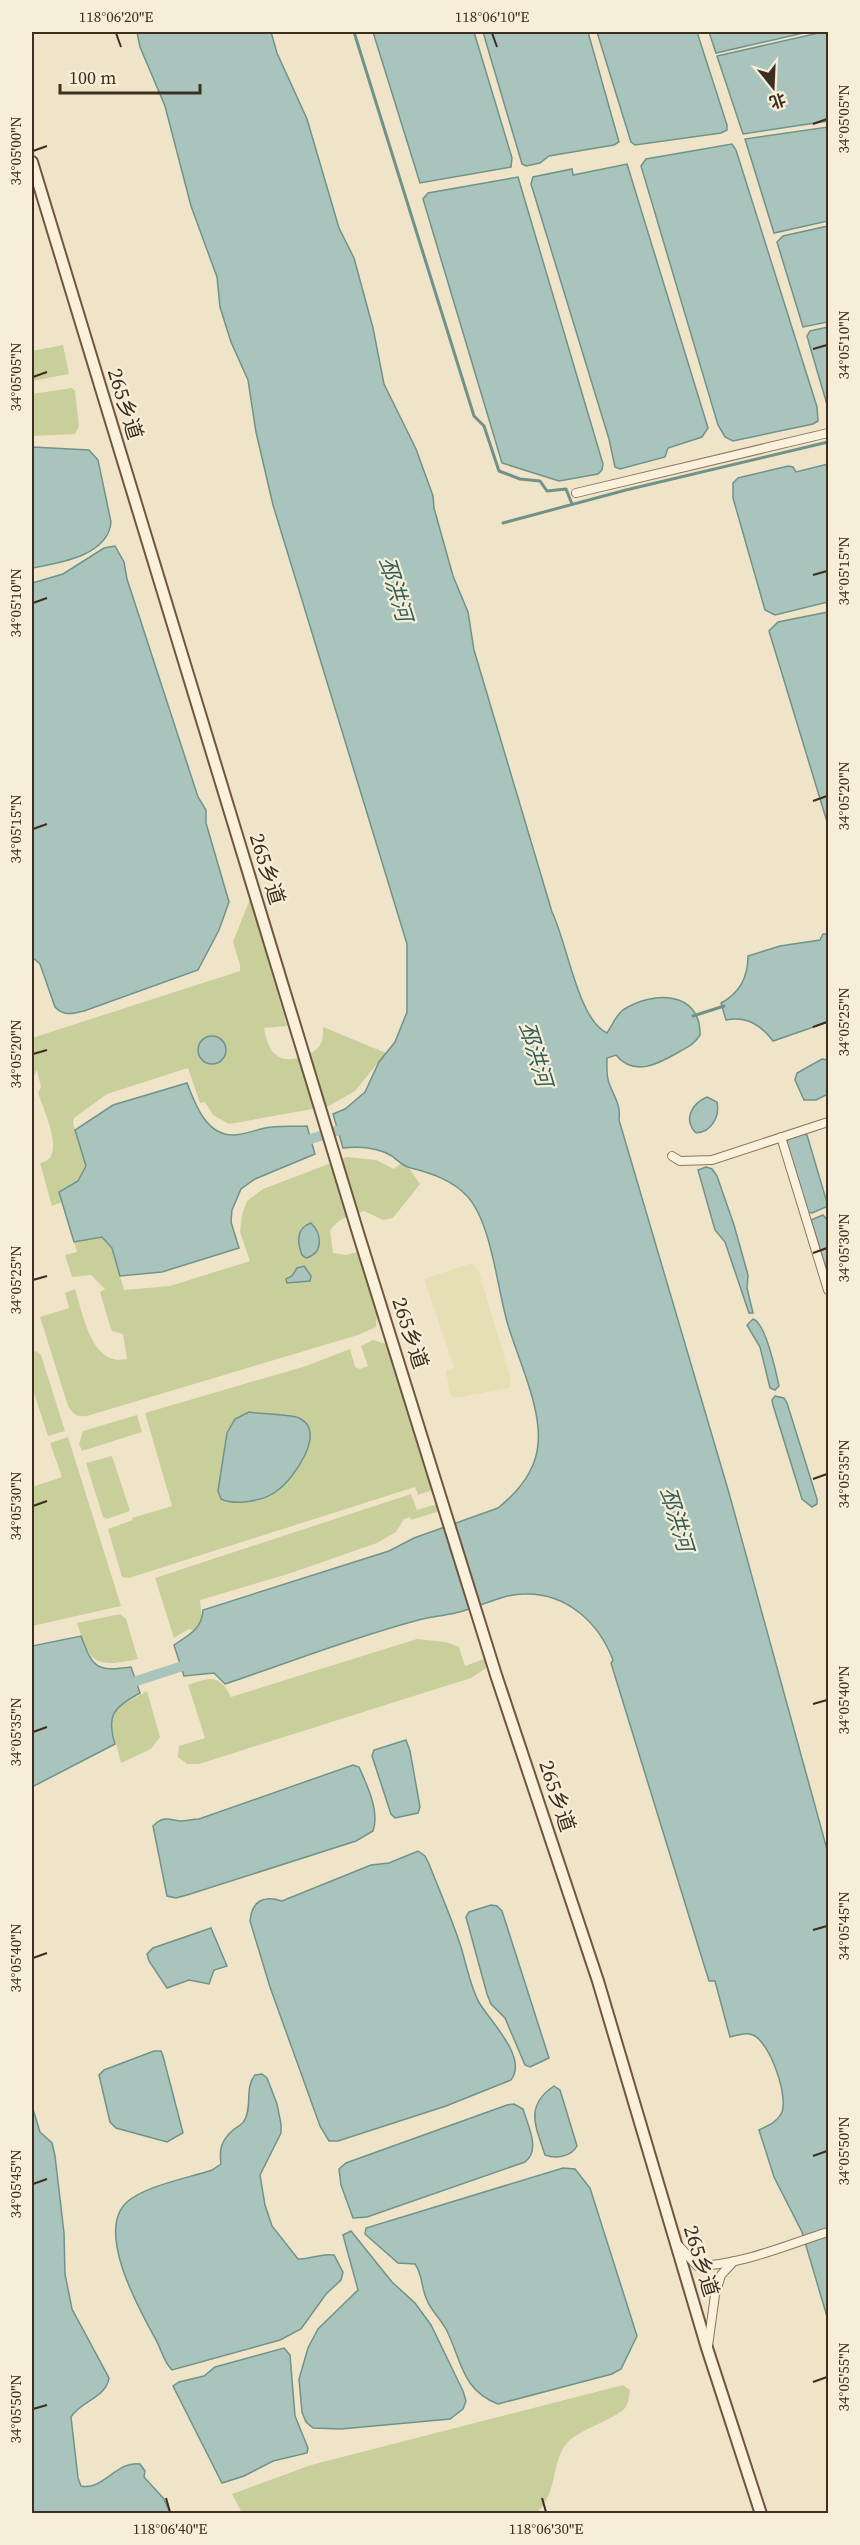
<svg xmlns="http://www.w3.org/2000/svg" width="860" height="2545" font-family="'Source Serif 4','Noto Sans SC',serif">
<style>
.farmland{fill:#e6deb5}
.green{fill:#c9cf9b}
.water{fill:#a9c4bc;stroke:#6f938a;stroke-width:1.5}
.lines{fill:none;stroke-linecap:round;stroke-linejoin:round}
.stream{stroke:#6f938a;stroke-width:3}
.canal{stroke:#a9c4bc;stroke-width:10}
.street-casing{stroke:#8d765c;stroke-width:10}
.secondary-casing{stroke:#6f573f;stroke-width:14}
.street{stroke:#faf1dc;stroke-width:8}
.secondary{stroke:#faf1dc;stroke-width:10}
.ticks{fill:none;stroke:#3d2e20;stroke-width:2}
.labels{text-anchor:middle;stroke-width:4.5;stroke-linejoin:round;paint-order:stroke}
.street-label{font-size:21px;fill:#3d2e20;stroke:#f7eed8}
.water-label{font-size:22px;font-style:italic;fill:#2f5d5a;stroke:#f7eed8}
.neatline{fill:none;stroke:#3d2e20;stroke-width:2}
.ticks-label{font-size:15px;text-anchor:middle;fill:#3d2e20}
</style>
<rect width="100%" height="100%" fill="#f0e4c8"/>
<polygon class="farmland" points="472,1263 479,1272 511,1379 510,1388 454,1398 450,1394 446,1371 454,1367 424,1279"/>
<g class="green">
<polygon points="63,345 69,374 32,381 32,351"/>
<polygon points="72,388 75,391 79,426 75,434 32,436 32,394"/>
<path d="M 250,899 L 287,1026 L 264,1028 C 268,1052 278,1066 304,1056 C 312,1053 319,1049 322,1041 C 323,1038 323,1032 323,1027 L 386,1053 L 355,1091 L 329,1106 L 229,1124 L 213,1115 L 205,1102 L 200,1103 L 188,1068 L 107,1094 L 74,1118 L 73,1123 L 86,1166 L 78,1181 L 59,1192 L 62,1202 L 52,1206 L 40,1163 C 68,1159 43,1109 38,1093 L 41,1087 L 37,1070 L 32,1080 L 32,1038 L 240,971 L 240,965 L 233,942 Z"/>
<path d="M 347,1157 L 376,1160 L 394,1169 L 401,1163 L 409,1168 L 420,1184 L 393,1218 L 383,1220 L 364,1211 C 350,1216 339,1217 330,1231 L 333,1253 L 346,1255 L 358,1252 L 377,1315 L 376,1327 L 358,1335 L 87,1416 C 76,1417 74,1415 68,1406 L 40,1317 L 69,1308 L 65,1293 L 75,1289 C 83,1313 91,1367 127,1359 L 123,1334 L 112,1331 L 110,1326 L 100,1292 L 105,1289 L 91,1275 L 72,1277 L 65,1255 L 77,1252 L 74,1242 L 102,1237 L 112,1248 L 124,1290 L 170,1286 L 250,1261 L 240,1232 L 242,1215 L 247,1201 L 263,1189 Z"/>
<polygon points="373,1340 386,1344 432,1490 418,1495 415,1487 129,1578 122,1577 108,1529 133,1520 132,1518 172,1506 145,1413 306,1366 350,1349 355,1367 360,1369 368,1366 361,1346"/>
<polygon points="36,1351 41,1355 65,1431 48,1436 32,1387 32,1352"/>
<polygon points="137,1415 142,1432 82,1451 79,1444 83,1431"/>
<polygon points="68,1437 121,1606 32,1626 32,1487 62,1477 50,1443"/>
<polygon points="112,1456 130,1511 107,1519 103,1517 86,1463"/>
<polygon points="411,1494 417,1510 437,1504 440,1511 411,1520 410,1517 404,1519 396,1532 377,1543 291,1573 200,1600 202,1621 195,1631 189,1629 174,1638 155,1578"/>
<path d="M 120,1614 L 126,1619 L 138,1659 C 95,1668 90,1664 77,1623 Z"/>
<path d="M 417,1639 L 446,1642 L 459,1647 L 465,1666 L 484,1659 L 486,1668 L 471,1678 L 199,1764 L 187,1764 L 178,1757 L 179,1746 L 205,1738 L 188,1685 C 211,1677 219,1674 231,1697 Z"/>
<polygon points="147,1691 160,1737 151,1749 121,1763 110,1721 118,1707"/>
<path d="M 623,2385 L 630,2390 C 629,2397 629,2402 625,2408 C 617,2418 581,2429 568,2442 C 550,2461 559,2494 536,2513 L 242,2513 L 232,2494 L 311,2465 Z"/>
</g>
<g class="water">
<path d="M 137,32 L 271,32 L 277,53 L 307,119 L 339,228 L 354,258 L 373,328 L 384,384 L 416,449 L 433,496 L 434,508 L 453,576 L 468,612 L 474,650 L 552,912 C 567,942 578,1020 607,1033 C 612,1026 616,1015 623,1010 C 652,991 701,990 700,1035 C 694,1045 687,1047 677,1053 C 658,1064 634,1077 616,1055 L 607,1058 C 607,1066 606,1075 609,1083 C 614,1097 621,1104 619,1120 L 729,1493 L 828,1853 L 828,2320 L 802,2232 L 774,2177 L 759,2130 C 767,2126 776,2123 781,2114 C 790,2099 770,2042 753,2035 C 746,2032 738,2035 730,2037 L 715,1981 L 709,1981 L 611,1663 L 613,1660 C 599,1623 567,1593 525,1594 C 500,1594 479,1608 455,1613 C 442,1616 428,1617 415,1621 C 351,1638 288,1663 225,1684 L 214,1673 L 184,1676 L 174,1645 C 189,1635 202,1629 203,1610 L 389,1551 L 414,1538 L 498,1508 C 518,1492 536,1470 538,1444 C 542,1409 518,1359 508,1325 C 497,1289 492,1223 467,1196 C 452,1180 431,1173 411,1168 C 404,1167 397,1160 392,1156 C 377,1147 360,1146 343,1148 L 333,1114 L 345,1109 L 365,1092 L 379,1062 L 395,1042 L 407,1012 L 407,944 L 273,505 L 256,432 L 248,380 L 231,342 L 220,307 L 217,277 L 191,206 L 165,106 L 140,47 Z"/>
<polygon points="373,32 474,32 512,158 511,167 420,183"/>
<polygon points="483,32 588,32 619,142 614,145 549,156 540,163 526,166 522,164"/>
<polygon points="597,32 697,32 727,125 727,130 721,133 635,145 631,142"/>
<polygon points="709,32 808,32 716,53"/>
<polygon points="823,32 828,32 828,121 743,134 717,56"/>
<polygon points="828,127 828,221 774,233 745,139"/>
<polygon points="732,144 736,150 817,407 818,421 813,424 733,441 725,437 718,425 641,166 646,159"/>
<polygon points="627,164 708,428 702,437 668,448 665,457 620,469 615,467 609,439 531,184 533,177 572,169 573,175"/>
<polygon points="518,177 603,464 602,470 598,474 559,481 502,463 423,199 428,193"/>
<polygon points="828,226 828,322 803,327 777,242 783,236"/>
<polygon points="828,327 828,408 807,336 810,331"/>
<path d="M 32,447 L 89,450 L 98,460 L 111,522 C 108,556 59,563 32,568 Z"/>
<polygon points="828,464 828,602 775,615 765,610 733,498 733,483 738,478 788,466 793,467 796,472"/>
<path d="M 115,546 L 124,562 L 127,579 L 198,797 L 206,810 L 206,823 L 229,902 L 219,930 L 198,970 L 84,1011 C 72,1014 63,1016 55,1007 L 40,964 L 32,957 L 32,583 L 63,574 L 104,548 Z"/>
<polygon points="828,612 828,825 769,631 778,622"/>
<path d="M 823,934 L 828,934 L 828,1022 L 773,1041 C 761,1025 747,1016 726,1020 L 721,1003 C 740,993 748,977 748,956 L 780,946 L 820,940 Z"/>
<circle cx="212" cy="1050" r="14"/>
<polygon points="822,1059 828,1060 828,1094 816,1100 804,1100 795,1080 797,1073"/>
<path d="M 187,1083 C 195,1104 206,1135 233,1135 C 244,1135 255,1130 265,1128 C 279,1125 293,1127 307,1126 L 315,1154 L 255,1179 L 241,1189 L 232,1210 L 231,1222 L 239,1248 L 162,1272 L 120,1276 L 112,1248 L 102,1237 L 74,1242 L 59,1192 L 78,1181 L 86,1166 L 75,1130 L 113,1105 Z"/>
<path d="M 707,1097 L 717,1102 C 720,1116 712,1132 696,1133 C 683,1120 691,1104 707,1097 Z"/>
<polygon points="803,1134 807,1135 828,1206 812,1213 808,1212 787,1143 788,1139"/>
<polygon points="706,1167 712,1169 717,1176 734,1225 748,1275 747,1288 753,1313 749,1313 725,1242 715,1230 698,1170"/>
<polygon points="823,1215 828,1221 828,1275 811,1220"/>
<path d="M 311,1223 C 322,1234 324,1253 306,1258 L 302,1255 C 297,1242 296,1228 311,1223 Z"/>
<polygon points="304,1266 311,1276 310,1281 287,1283 286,1279 292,1276 297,1268"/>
<path d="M 753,1319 C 765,1322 776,1372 779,1386 L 775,1390 L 770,1388 L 760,1347 L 747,1325 Z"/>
<polygon points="775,1396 784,1398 787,1403 817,1499 817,1504 812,1507 802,1499 773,1405 772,1400"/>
<path d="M 249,1412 C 260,1414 291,1414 299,1418 C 328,1431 293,1479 278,1490 C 265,1501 236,1506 221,1499 L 218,1491 L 227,1433 L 235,1419 Z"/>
<path d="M 81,1636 C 93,1668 96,1672 131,1667 L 140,1693 C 114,1707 106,1715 115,1744 L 32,1787 L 32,1646 Z"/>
<polygon points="406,1740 410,1751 420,1807 418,1813 395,1818 391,1814 372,1756 374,1750"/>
<path d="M 353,1765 L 359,1767 C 367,1785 380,1812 373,1831 L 356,1841 L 187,1895 L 176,1898 L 167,1896 L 153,1826 C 163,1816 167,1819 179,1821 C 186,1821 193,1819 199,1819 Z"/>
<path d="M 418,1851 L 425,1856 L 429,1864 C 440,1892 452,1919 461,1947 C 466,1963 471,1990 480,2004 C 491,2022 528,2058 511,2080 L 446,2106 L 338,2141 L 329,2141 L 320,2126 L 270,1987 L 250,1921 C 252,1901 263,1895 282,1901 L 371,1865 L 389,1863 Z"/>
<polygon points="491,1905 497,1906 502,1911 549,2058 530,2067 525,2065 505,2018 491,2004 487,1994 466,1917 469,1912"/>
<polygon points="211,1928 227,1966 214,1970 209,1984 189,1980 167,1988 149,1961 147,1954 153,1948"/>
<polygon points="154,2051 161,2051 163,2056 183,2133 167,2142 116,2128 110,2122 99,2075 104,2070"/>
<path d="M 262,2074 L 267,2078 L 277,2104 L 281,2124 L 281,2133 L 260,2175 L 265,2205 L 272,2226 L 298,2259 C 311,2259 322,2253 334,2255 L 343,2272 L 341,2280 L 326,2294 L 301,2329 L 280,2340 L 172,2370 C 163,2361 161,2348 155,2338 C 139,2309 95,2231 127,2202 C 145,2186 188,2178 212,2170 L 221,2164 C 219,2149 221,2141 233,2130 C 236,2127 242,2125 244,2121 C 253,2107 244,2088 255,2075 Z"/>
<path d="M 554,2086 L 560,2090 L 577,2146 C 571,2157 556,2159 545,2155 C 536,2127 524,2106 554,2086 Z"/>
<path d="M 514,2104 L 523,2109 C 528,2126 541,2150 525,2162 L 367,2217 L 353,2218 L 341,2185 L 339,2169 L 346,2163 L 507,2105 Z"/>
<path d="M 32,2106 L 40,2132 L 52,2143 L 55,2156 L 64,2233 L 65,2274 L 72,2309 L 109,2378 C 106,2398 81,2401 71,2417 L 78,2478 L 81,2486 C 103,2491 117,2460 140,2464 L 145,2471 L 144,2477 L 164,2499 L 170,2513 L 32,2513 Z"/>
<path d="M 563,2168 L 575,2169 L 590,2188 L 637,2336 L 621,2369 L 612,2374 L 498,2404 C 462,2390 462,2362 447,2331 C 442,2320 431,2311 427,2300 C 421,2288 423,2275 415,2264 L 398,2263 L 365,2234 L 366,2228 Z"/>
<polygon points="351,2231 392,2282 415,2303 431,2325 463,2391 466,2401 463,2409 450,2419 341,2429 313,2428 306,2422 302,2412 299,2379 308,2348 318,2329 358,2290 343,2235"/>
<polygon points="284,2348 290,2355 295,2416 308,2448 307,2453 273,2461 244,2476 222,2483 173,2386 179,2382 204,2376 215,2367"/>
</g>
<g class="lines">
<g class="stream">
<polyline points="354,32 474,416 484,426 499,471 520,479 540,481 547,491 566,489 572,504"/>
<polyline points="503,523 626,490 828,442"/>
<polyline points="693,1016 724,1006"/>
</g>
<g class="canal">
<polyline points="298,1143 352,1126"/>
<polyline points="124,1685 192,1663"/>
</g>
<g class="street-casing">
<g id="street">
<polyline points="576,493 828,433"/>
<polyline points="781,1137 828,1290"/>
<polyline points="672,1156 680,1161 712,1160 828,1122"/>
<path d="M 679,2246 L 697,2266 C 742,2265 786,2245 828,2232"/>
<polyline points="708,2346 715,2295 721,2275 734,2261"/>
</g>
</g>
<g class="secondary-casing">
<polyline id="secondary" points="32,162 359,1236 496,1675 598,1981 707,2348 761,2514"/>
</g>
<use href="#street" class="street"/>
<use href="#secondary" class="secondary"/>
</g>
<path class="ticks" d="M 116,33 L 121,47M 492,33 L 497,47M 813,124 L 827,119M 33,151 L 47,146M 813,349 L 827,345M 33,377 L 47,372M 813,575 L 827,571M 33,603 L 47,598M 813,801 L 827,796M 33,829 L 47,824M 813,1027 L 827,1022M 33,1054 L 47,1050M 813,1253 L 827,1248M 33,1280 L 47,1276M 813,1479 L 827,1474M 33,1506 L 47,1501M 813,1704 L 827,1700M 33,1732 L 47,1727M 813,1930 L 827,1926M 33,1958 L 47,1953M 813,2156 L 827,2151M 33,2184 L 47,2179M 813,2382 L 827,2377M 33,2409 L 47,2405M 166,2498 L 170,2512M 542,2498 L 546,2512"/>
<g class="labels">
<g class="street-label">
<text transform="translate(125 404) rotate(73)" y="7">265乡道</text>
<text transform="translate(267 869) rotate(73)" y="7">265乡道</text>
<text transform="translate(410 1333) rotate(72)" y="7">265乡道</text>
<text transform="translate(557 1796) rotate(72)" y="7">265乡道</text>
<text transform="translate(701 2261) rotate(73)" y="7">265乡道</text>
</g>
<g class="water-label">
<text transform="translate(396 589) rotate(73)" y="8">邳洪河</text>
<text transform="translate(536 1054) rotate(73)" y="8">邳洪河</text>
<text transform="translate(677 1519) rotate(73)" y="8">邳洪河</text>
</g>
</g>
<rect width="860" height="2545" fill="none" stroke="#f7eed8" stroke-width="66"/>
<g transform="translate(773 87) rotate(162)" stroke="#f7eed8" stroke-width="4.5" paint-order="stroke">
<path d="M0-4.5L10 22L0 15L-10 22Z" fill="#3d2e20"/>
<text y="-9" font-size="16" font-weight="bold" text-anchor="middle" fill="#3d2e20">北</text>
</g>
<path d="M60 84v9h140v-9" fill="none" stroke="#3d2e20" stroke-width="3"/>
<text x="69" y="84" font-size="18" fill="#3d2e20" stroke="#f7eed8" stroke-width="4.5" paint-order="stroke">100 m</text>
<rect x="33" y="33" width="794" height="2479" class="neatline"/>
<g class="ticks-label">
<text x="116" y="22">118°06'20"E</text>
<text x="492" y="22">118°06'10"E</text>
<text transform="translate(844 119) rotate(-90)" y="5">34°05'05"N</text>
<text transform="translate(16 151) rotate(-90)" y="5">34°05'00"N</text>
<text transform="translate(844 345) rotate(-90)" y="5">34°05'10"N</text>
<text transform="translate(16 377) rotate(-90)" y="5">34°05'05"N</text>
<text transform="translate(844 571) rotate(-90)" y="5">34°05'15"N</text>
<text transform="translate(16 603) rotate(-90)" y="5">34°05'10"N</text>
<text transform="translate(844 796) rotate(-90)" y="5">34°05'20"N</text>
<text transform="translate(16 829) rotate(-90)" y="5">34°05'15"N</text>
<text transform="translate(844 1022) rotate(-90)" y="5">34°05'25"N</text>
<text transform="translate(16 1054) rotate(-90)" y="5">34°05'20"N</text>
<text transform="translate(844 1248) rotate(-90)" y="5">34°05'30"N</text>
<text transform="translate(16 1280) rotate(-90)" y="5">34°05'25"N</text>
<text transform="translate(844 1474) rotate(-90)" y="5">34°05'35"N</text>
<text transform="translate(16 1506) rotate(-90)" y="5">34°05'30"N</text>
<text transform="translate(844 1700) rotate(-90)" y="5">34°05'40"N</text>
<text transform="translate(16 1732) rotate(-90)" y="5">34°05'35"N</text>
<text transform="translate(844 1926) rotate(-90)" y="5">34°05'45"N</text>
<text transform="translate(16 1958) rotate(-90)" y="5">34°05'40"N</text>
<text transform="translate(844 2151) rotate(-90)" y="5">34°05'50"N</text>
<text transform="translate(16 2184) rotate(-90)" y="5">34°05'45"N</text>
<text transform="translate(844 2377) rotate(-90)" y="5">34°05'55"N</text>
<text transform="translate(16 2409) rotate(-90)" y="5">34°05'50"N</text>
<text x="170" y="2534">118°06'40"E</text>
<text x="546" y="2534">118°06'30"E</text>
</g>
</svg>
